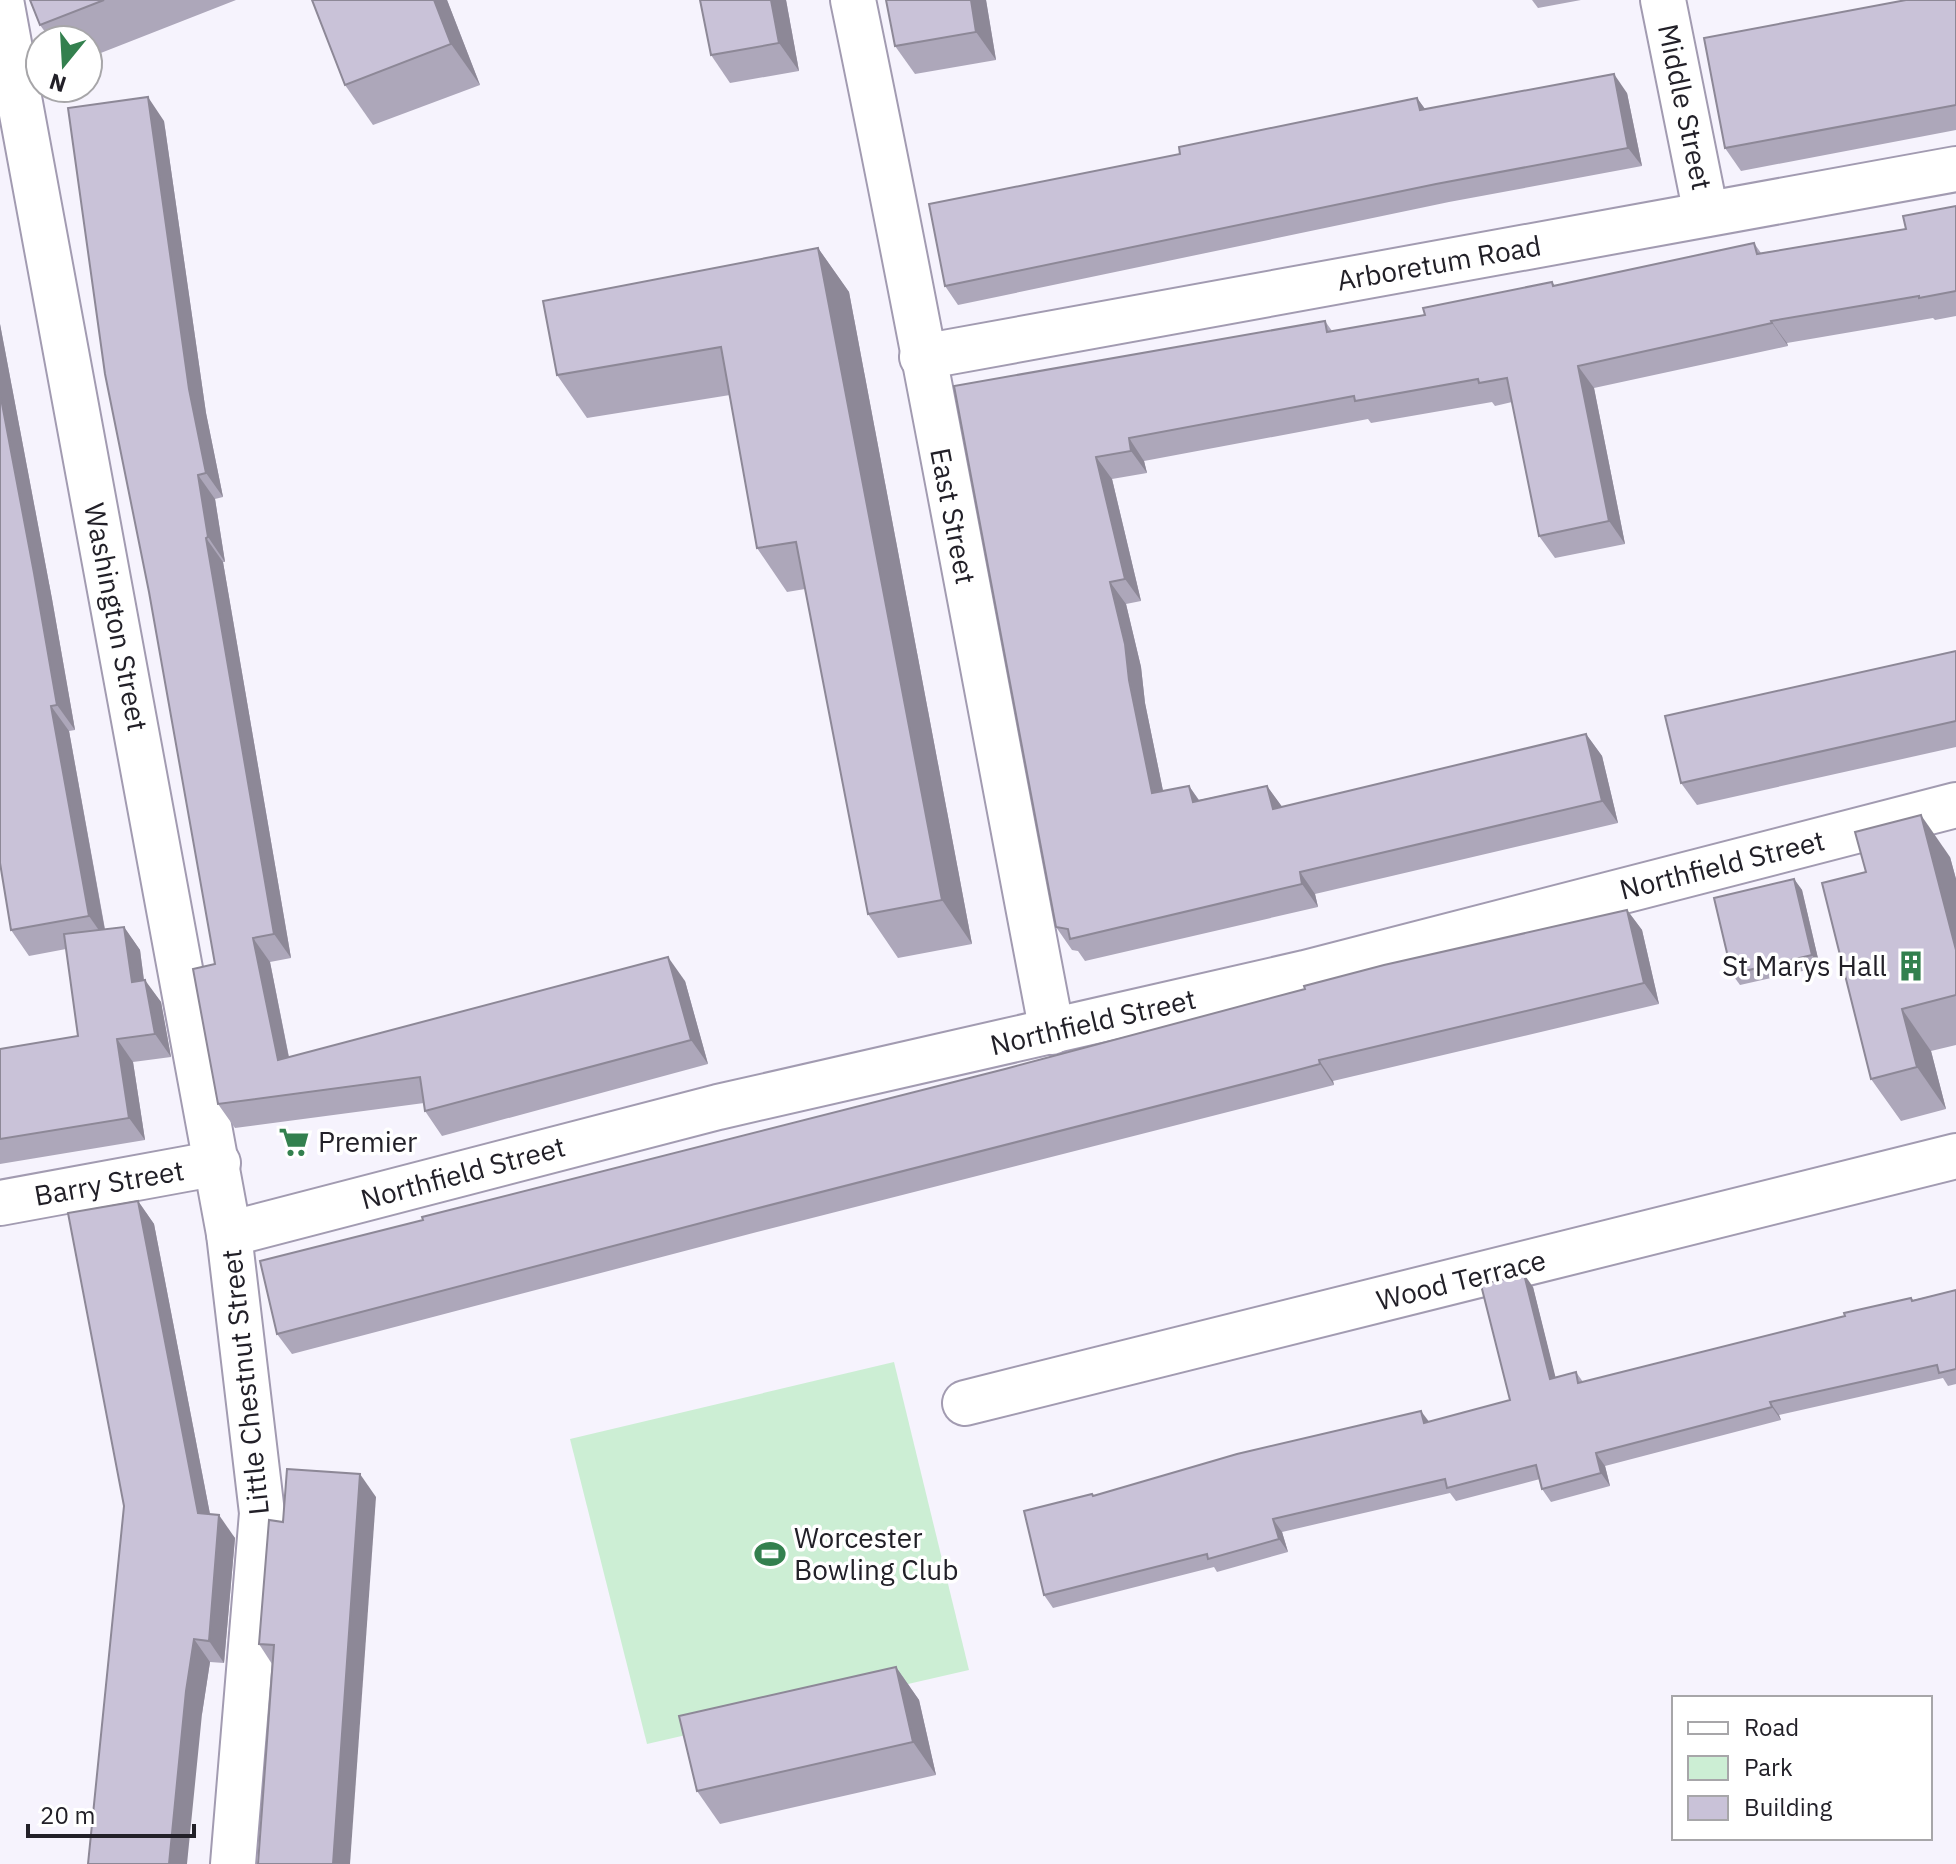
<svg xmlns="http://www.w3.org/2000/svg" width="1956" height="1864" font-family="'IBM Plex Sans',sans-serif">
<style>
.green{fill:#cceed4}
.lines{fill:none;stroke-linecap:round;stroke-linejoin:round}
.minor-casing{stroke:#a29bb1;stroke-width:48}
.minor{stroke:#fff;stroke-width:44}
.wall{fill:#ada7ba}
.shaded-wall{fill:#8d8897}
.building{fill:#c9c2d8;stroke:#8d8897;stroke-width:2}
.labels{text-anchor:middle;stroke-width:7;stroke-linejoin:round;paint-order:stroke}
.street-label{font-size:28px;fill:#222028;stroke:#fff}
.poi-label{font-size:28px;fill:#222028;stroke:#fff;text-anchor:start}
</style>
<rect width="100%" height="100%" fill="#f6f3fd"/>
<polygon class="green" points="894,1362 969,1670 647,1744 570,1439"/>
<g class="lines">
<g class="minor-casing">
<g id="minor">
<polyline points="1,0 229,1234 262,1513 233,1864"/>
<path d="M 853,0 C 924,343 986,688 1052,1032"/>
<polyline points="1663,0 1706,214"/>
<polyline points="922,357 1956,169"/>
<polyline points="0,1203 218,1163"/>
<polyline points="229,1234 718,1107 1305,973 1956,805"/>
<polyline points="965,1403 1956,1156"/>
</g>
</g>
<use href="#minor" class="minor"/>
</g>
<g class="wall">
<polygon points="30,0 236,0 88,58 88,40 51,40 40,25"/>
<polygon points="312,0 447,0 480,85 373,125 345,85"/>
<polygon points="700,0 786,0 799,71 730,83 711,55"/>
<polygon points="886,0 986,0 996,60 915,74 895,46"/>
<polygon points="1532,0 1581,0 1538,8"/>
<polygon points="1956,0 1956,130 1741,171 1725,148"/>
<polygon points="1627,93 1642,166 1449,202 958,305 945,286 1180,154 1417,98 1425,109"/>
<polygon points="164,121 206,413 223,497 215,499 225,562 223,562 291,958 270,962 289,1057 685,981 708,1064 442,1136 425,1111 424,1103 235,1128 218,1104 215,964"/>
<polygon points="1956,206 1956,316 1935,320 1933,318 1787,343 1788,346 1594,388 1625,544 1555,558 1539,536 1512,402 1495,406 1492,402 1371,423 1368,419 1144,461 1147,473 1112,479 1141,601 1126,604 1141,667 1145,703 1163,791 1189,786 1199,800 1267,786 1282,807 1586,734 1602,756 1618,823 1315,894 1318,907 1085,961 1078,951 1072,950 1056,927 954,386 1325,321 1332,331 1425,315 1552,282 1555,286 1754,243 1761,253 1906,229"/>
<polygon points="818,248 849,292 972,944 898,958 868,914 805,589 787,592 757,548 730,395 587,418 557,375"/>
<polygon points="0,324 52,599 75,730 69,731 105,929 124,927 140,950 144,980 161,1002 171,1057 133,1062 145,1140 0,1164 0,1049 78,1036 66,949 29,956 11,930 0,863"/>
<polygon points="1956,651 1956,747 1697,805 1681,783"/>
<polygon points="1950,857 1956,879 1956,1045 1931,1051 1946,1109 1901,1121 1871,1079"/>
<polygon points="1794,879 1802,890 1820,967 1740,985 1732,974"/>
<polygon points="1627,910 1642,930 1659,1004 1333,1081 1334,1085 757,1232 292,1354 277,1334 423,1220 1005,1069"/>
<polygon points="138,1201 154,1224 210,1514 235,1538 224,1663 210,1662 202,1714 124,1506"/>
<polygon points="1533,1287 1555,1377 1576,1372 1583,1382 1845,1316 1911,1298 1913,1300 1956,1290 1956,1384 1948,1386 1943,1378 1779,1415 1781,1420 1605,1466 1610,1486 1551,1502 1542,1489 1540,1479 1456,1501 1450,1493 1282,1532 1288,1552 1217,1572 1214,1567 1053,1608 1044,1595 1092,1494 1093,1496 1429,1422 1510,1400"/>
<polygon points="376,1497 272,1664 259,1644 283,1522"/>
<polygon points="896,1667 919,1700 936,1775 720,1824 697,1791"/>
</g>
<g class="shaded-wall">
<polygon points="434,0 447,0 480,85 451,44"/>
<polygon points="771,0 786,0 799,71 779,43"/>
<polygon points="971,0 986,0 996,60 976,32"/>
<polygon points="1614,74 1627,93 1642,166 1628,148"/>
<polygon points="148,97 164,121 206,413 223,497 206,473 189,389"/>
<polygon points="1417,98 1430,116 1420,110"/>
<polygon points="818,248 849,292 972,944 942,900"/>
<polygon points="1771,321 1787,343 1788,346 1772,323"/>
<polygon points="0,324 52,599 75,730 57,705 0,393"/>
<polygon points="1578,366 1594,388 1625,544 1609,521"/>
<polygon points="1129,438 1144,461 1147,473 1131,451"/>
<polygon points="1096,457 1112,479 1141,601 1125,579"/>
<polygon points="198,475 215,499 225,562 208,537"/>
<polygon points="206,538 223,562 291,958 274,934"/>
<polygon points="1110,582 1126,604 1141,667 1145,703 1168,815 1152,793"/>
<polygon points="51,706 69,731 107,942 89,916"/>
<polygon points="1586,734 1602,756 1618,823 1602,801"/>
<polygon points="1189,786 1204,808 1193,802"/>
<polygon points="1267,786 1283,808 1273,809"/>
<polygon points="1921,815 1950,857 1956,879 1956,950"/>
<polygon points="1300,872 1315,894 1318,907 1302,884"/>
<polygon points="1794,879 1802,890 1820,967 1812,955"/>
<polygon points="1627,910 1642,930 1659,1004 1644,983"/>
<polygon points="124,927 140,950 147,1005 132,982"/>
<polygon points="253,938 270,962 294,1084 278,1060"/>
<polygon points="668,957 685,981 708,1064 691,1040"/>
<polygon points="145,980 161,1002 171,1057 155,1034"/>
<polygon points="1902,1009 1931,1051 1946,1109 1917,1067"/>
<polygon points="117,1039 133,1062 145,1140 129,1118"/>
<polygon points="1319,1060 1333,1081 1334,1085 1320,1064"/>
<polygon points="138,1201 154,1224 214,1535 198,1513"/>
<polygon points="1524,1274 1533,1287 1559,1391 1550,1379"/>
<polygon points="1770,1402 1779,1415 1781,1420 1772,1407"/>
<polygon points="1421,1411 1430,1423 1424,1423"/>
<polygon points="1596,1453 1605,1466 1610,1486 1601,1473"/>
<polygon points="360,1474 376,1497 350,1864 333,1864"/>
<polygon points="219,1515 235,1538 224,1663 209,1641"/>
<polygon points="1273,1519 1282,1532 1288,1552 1279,1539"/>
<polygon points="194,1639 210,1662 202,1714 187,1864 169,1864 186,1691"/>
<polygon points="896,1667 919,1700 936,1775 913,1742"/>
</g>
<g class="building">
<polygon points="30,0 104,0 40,25"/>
<polygon points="312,0 434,0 451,44 345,85"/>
<polygon points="700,0 771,0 779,43 711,55"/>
<polygon points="886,0 971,0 976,32 895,46"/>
<polygon points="1906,0 1956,0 1956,105 1725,148 1704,38"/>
<polygon points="1614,74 1628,148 1436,184 945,286 929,204 1180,154 1179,147 1417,98 1420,110"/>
<polygon points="148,97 189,389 206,473 198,475 208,537 206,538 274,934 253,938 278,1060 668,957 691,1040 425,1111 420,1077 218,1104 193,969 215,964 149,592 105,374 68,108"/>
<polygon points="1956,206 1956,291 1919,298 1919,296 1771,321 1772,323 1578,366 1609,521 1539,536 1507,378 1479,383 1478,379 1355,401 1354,396 1129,438 1131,451 1096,457 1125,579 1110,582 1125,644 1129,680 1152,793 1189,786 1193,802 1267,786 1273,809 1586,734 1602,801 1300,872 1302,884 1070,939 1068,929 1056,927 954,386 1325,321 1327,332 1425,315 1423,308 1552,282 1553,286 1754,243 1757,254 1906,229 1903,216"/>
<polygon points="818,248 942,900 868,914 796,542 757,548 721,347 557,375 543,301"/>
<polygon points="0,393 34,573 57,705 51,706 89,916 11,930 0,863"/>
<polygon points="1956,651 1956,721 1681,783 1665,716"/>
<polygon points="1921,815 1956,950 1956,995 1902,1009 1917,1067 1871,1079 1822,883 1866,872 1855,832"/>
<polygon points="1794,879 1812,955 1732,974 1714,898"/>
<polygon points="1627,910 1644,983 1319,1060 1320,1064 1290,1072 743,1212 277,1334 260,1261 423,1220 422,1217 1005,1069 1305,989 1304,986 1384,965"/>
<polygon points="124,927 132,982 145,980 155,1034 117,1039 129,1118 0,1139 0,1049 78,1036 64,934"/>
<polygon points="138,1201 198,1513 219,1515 209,1641 194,1639 186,1691 169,1864 88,1864 124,1506 68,1213"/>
<polygon points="1524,1274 1550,1379 1576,1372 1578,1383 1845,1316 1844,1313 1911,1298 1912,1301 1956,1290 1956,1369 1939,1373 1937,1365 1770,1402 1772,1407 1596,1453 1601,1473 1542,1489 1536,1465 1447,1488 1445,1479 1273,1519 1279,1539 1208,1559 1207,1554 1044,1595 1024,1511 1092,1494 1093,1496 1237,1454 1421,1411 1424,1423 1510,1400 1481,1285"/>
<polygon points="287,1469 360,1474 333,1864 258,1864 274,1645 259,1644 269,1520 283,1522"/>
<polygon points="896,1667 913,1742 697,1791 679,1716"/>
</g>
<defs>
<g id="building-bare" transform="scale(2.4)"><path d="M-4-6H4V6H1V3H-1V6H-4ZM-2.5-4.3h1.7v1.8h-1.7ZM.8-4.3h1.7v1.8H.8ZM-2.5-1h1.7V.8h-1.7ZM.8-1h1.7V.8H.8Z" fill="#33804e" stroke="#fff" stroke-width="2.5" paint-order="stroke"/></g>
<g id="supermarket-bare" transform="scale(2.4)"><path d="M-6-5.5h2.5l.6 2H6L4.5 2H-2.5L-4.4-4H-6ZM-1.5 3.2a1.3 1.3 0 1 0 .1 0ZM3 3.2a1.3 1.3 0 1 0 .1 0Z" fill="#33804e" stroke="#fff" stroke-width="2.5" paint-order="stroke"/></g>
<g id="stadium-bare" transform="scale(2.4)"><path d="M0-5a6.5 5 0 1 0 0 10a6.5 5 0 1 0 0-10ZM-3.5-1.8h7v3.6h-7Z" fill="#33804e" stroke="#fff" stroke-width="2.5" paint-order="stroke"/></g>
</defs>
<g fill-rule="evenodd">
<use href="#building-bare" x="1911" y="966"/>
<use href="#supermarket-bare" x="294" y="1142"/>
<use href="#stadium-bare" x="770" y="1554"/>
</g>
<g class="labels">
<g class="street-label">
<text transform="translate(1685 107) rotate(78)" y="10">Middle Street</text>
<text transform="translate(1439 263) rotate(-10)" y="10">Arboretum Road</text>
<text transform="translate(953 516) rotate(79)" y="10">East Street</text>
<text transform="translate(116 617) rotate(79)" y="10">Washington Street</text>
<text transform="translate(1722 865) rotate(-14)" y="10">Northfield Street</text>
<text transform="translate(1093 1022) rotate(-13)" y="10">Northfield Street</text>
<text transform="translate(463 1173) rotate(-15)" y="10">Northfield Street</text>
<text transform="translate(109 1183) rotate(-10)" y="10">Barry Street</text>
<text transform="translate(1461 1280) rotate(-14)" y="10">Wood Terrace</text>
<text transform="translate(245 1382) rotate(-96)" y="10">Little Chestnut Street</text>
</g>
<g class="poi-label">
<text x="1887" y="976" text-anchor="end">St Marys Hall</text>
<text x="318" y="1152">Premier</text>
<text x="794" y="1548">Worcester<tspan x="794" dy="32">Bowling Club</tspan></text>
</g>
</g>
<rect x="1672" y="1696" width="260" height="144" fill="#ffffff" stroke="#a7a6a9" stroke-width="2"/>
<rect x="1688" y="1722" width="40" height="12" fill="#ffffff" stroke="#a7a6a9" stroke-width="2"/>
<text x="1744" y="1736" font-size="24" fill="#222028">Road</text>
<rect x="1688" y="1756" width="40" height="24" fill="#cceed4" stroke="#a7a6a9" stroke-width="2"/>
<text x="1744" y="1776" font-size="24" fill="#222028">Park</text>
<rect x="1688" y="1796" width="40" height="24" fill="#c9c2d8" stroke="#a7a6a9" stroke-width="2"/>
<text x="1744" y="1816" font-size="24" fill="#222028">Building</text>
<g transform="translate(64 64) rotate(198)"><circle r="38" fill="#ffffff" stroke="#a7a6a9" stroke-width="2"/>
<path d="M0-6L14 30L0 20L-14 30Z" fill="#33804e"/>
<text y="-12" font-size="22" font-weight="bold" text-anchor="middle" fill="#222028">N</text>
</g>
<path d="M28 1824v12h166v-12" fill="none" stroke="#222028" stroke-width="4"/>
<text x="40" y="1824" font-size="24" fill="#222028" stroke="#ffffff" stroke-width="6" paint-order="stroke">20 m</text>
</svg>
